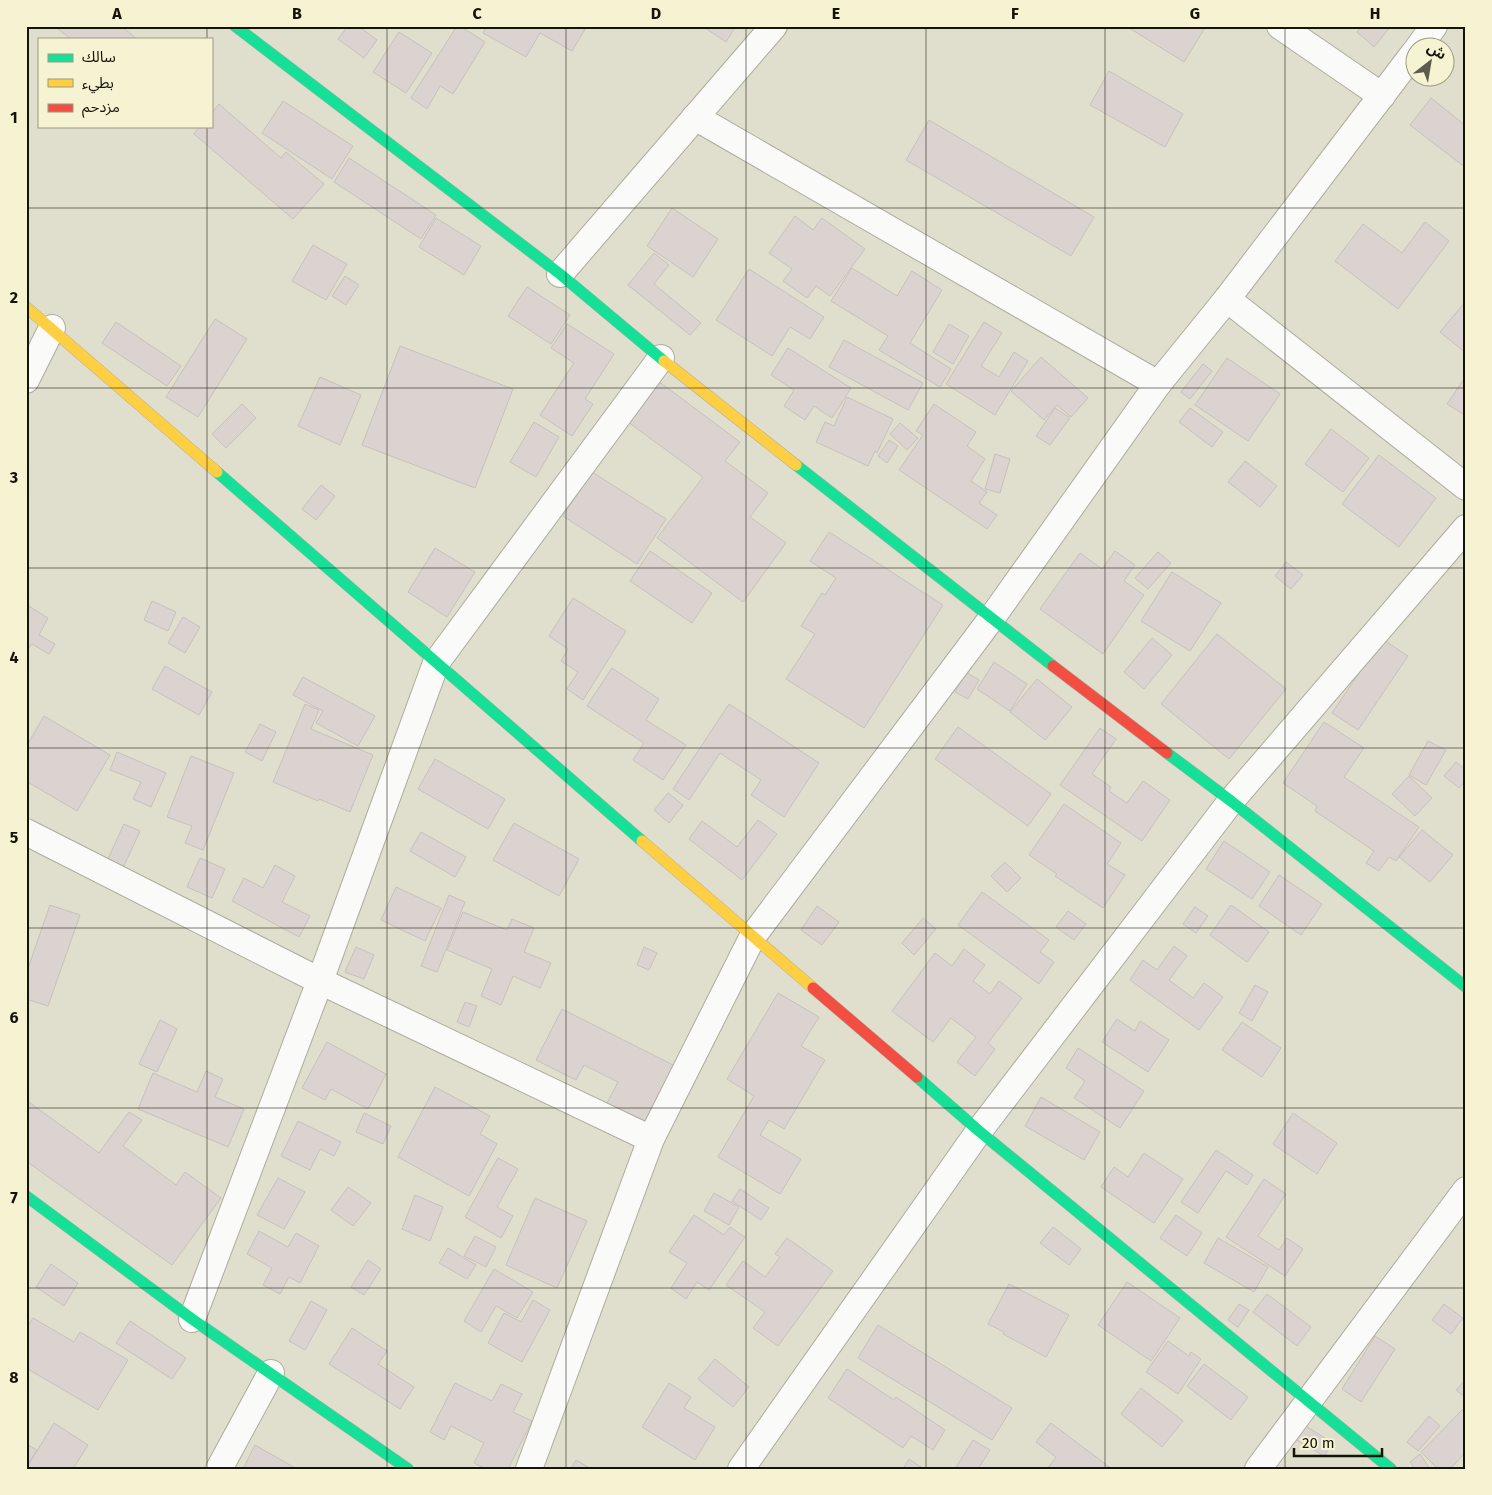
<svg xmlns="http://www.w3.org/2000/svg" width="1492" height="1495" font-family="'Fira Sans','Noto Sans Arabic',sans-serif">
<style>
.building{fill:#dad3d0;stroke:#c6c1bc}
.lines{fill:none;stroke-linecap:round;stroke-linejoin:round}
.street-casing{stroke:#adac9e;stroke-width:28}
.fast-casing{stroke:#adac9e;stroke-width:12}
.slow-casing{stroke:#adac9e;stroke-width:12}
.jam-casing{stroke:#adac9e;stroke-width:12}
.street{stroke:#fafaf8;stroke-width:26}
.fast{stroke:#16e098;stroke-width:11}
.slow{stroke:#ffcf43;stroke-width:11}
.jam{stroke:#f24e42;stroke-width:11}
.grid{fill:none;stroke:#151408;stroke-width:1;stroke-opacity:0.55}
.neatline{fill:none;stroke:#151408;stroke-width:2}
.grid-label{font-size:16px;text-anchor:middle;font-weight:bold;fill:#151408}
</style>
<rect width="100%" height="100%" fill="#e0dfcd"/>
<g class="building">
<polygon points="54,26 121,26 137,39 71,39"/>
<polygon points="348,26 358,26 377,40 364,58 338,39"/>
<polygon points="457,26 460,26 485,42 453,94 440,86 427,109 411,98"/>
<polygon points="487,26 587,26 572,51 540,33 526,57 483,33"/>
<polygon points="702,26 736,26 726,42"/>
<polygon points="1126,26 1206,26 1184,62"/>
<polygon points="1362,26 1391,26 1374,47 1357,32"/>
<polygon points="399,32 432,53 406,93 373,72"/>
<polygon points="1109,71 1183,114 1165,147 1090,105"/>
<polygon points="1431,98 1466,126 1466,168 1410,125"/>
<polygon points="283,101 353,146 332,179 262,133"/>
<polygon points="219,104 281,158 286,152 324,184 293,219 194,134 200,126 211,126 211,114"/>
<polygon points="929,120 1094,217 1071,256 906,160"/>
<polygon points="349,158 436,215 421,239 334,182"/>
<polygon points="672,208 718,239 693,277 647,246"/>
<polygon points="795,216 813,230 822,218 865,249 830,296 816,286 807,298 783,281 792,269 769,253"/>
<polygon points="436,218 481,246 464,275 419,247"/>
<polygon points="1425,222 1449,241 1398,309 1335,261 1363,224 1402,253"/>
<polygon points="313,245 347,264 326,300 292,281"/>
<polygon points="654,253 669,265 654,284 701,323 690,335 628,285"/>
<polygon points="852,268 897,296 912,271 942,290 910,343 951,369 940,387 879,350 888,336 831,301"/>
<polygon points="749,269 824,317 810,339 790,327 772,356 716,320"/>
<polygon points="345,276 359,285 346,305 332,296"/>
<polygon points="527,287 570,315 551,344 508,316"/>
<polygon points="1466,301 1466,353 1440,332"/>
<polygon points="215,319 247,339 198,417 166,397"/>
<polygon points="116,322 181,366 167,386 102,343"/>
<polygon points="984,322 1002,333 981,366 999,377 1014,352 1028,361 995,415 946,384"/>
<polygon points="567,324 614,354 585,399 593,404 572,436 540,415 574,363 551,348"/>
<polygon points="949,324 969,336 953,364 933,352"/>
<polygon points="844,340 923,383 908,410 829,367"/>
<polygon points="400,346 513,389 475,488 362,445"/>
<polygon points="788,348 851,388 832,418 814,406 805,420 784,406 794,390 771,375"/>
<polygon points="1041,357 1088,398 1071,417 1057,405 1044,420 1011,391"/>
<polygon points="1227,358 1280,394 1248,441 1195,405"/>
<polygon points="1203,364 1212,371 1190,399 1181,392"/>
<polygon points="1466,376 1466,416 1447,404"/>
<polygon points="320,377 361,395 340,445 298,426"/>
<polygon points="654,378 740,442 725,461 768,493 750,517 786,543 743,602 657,538 703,477 624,419"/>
<polygon points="847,397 893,419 877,453 875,451 868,466 816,442 825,422 834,426"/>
<polygon points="242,404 256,418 226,448 212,434"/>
<polygon points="934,404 976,432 967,446 985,459 971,481 987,492 979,503 997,515 987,529 899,470 923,435 916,431"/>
<polygon points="1055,408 1070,418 1050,445 1036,436"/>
<polygon points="1190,408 1223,432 1212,447 1179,422"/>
<polygon points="534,422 559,437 536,477 510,462"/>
<polygon points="900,423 918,438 907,450 890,434"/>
<polygon points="1331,429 1369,458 1343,492 1305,464"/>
<polygon points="889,440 898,446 887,463 878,456"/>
<polygon points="995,454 1010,459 1000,493 985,489"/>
<polygon points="1379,455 1436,498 1399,547 1342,504"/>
<polygon points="1245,461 1277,486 1260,507 1228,482"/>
<polygon points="592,472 666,519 637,564 563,516"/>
<polygon points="321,485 335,496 316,520 302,509"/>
<polygon points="829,532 943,605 864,728 786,679 815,634 801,626 822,593 825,595 836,578 810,561"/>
<polygon points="435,548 475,572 447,617 408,592"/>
<polygon points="650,551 712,593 692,623 630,581"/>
<polygon points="1115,551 1135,565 1124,581 1144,595 1103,654 1040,609 1080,553 1102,569"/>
<polygon points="1158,552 1171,563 1148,589 1135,578"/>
<polygon points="1286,562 1303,575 1291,589 1275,576"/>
<polygon points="1172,572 1221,603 1190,651 1141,621"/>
<polygon points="573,598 626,631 583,700 567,689 578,672 561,661 568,649 549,636"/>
<polygon points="152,601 176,612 168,631 144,620"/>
<polygon points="27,605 48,618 39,635 55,644 49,654 32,644 28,649 26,648"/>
<polygon points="183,617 200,627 185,653 168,643"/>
<polygon points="1217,634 1286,689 1229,759 1161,704"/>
<polygon points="1152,638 1172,655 1144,689 1124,672"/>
<polygon points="1382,639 1408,656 1358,730 1332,713"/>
<polygon points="994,662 1027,684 1010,711 977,689"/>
<polygon points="165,666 212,692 199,715 152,689"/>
<polygon points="612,668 659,699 646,720 686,745 663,780 633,760 644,743 587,706"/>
<polygon points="966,672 979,680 968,699 955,692"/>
<polygon points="303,677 375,716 358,746 316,723 323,711 293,695"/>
<polygon points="1037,679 1072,707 1045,740 1010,712"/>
<polygon points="305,704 319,710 311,729 373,755 350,812 319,799 318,801 273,782"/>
<polygon points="729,704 819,763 784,817 751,795 761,780 720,753 689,800 673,789"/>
<polygon points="44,716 110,755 77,811 26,781 26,747"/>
<polygon points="1324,722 1364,748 1344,777 1419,827 1396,861 1389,857 1379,871 1366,863 1374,851 1315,811 1317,806 1283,783"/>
<polygon points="260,724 276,732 262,761 245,752"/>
<polygon points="958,727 1051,794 1028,826 935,759"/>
<polygon points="1100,728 1116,739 1092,774 1111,787 1109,791 1127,803 1143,781 1170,800 1142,841 1060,785"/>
<polygon points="1428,741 1446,750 1426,785 1409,775"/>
<polygon points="117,752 166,773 151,807 133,799 141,782 110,770"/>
<polygon points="191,756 234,773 203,850 185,843 192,826 167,817"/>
<polygon points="435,759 505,799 488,829 418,789"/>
<polygon points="1456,762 1466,770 1466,780 1459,788 1444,776"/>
<polygon points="1409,776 1432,798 1415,816 1392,794"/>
<polygon points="668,793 683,805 669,823 654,810"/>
<polygon points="1064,804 1121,843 1107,864 1125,875 1103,908 1055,876 1057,874 1029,855"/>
<polygon points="758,820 777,834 742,880 689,839 702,821 737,847"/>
<polygon points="514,823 579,859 559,896 493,860"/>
<polygon points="124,824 140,831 122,870 106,863"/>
<polygon points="1422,830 1453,855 1430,882 1399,857"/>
<polygon points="421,832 466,857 455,877 410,851"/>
<polygon points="1224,841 1270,872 1252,899 1206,869"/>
<polygon points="200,858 225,869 212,898 187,887"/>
<polygon points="1005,862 1021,878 1007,892 991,876"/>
<polygon points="275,865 295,876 282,902 310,916 299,937 232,901 244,878 263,888"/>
<polygon points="1279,875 1322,904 1301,935 1259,906"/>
<polygon points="396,887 441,908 425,941 381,920"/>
<polygon points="982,892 1049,940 1040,952 1054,962 1039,984 958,925"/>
<polygon points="449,895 465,902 437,972 421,966"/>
<polygon points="50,905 80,915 48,1006 26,999 26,974"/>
<polygon points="1231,905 1269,932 1247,962 1210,935"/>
<polygon points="817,906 839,922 822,945 801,930"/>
<polygon points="1195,907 1208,916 1196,933 1183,924"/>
<polygon points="1068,911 1086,924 1074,940 1056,927"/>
<polygon points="463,912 507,930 512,919 534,928 524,952 551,963 540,988 513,976 501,1005 481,996 492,969 447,950"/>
<polygon points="923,918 936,929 914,955 902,943"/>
<polygon points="1174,946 1187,956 1169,980 1193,998 1204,983 1223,997 1199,1030 1130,980 1143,960 1157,970"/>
<polygon points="356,947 374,955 364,979 345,972"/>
<polygon points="644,947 657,953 649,970 637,965"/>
<polygon points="964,949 985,965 973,981 990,994 999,981 1022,998 988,1043 995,1049 975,1076 957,1062 976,1037 951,1018 933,1042 892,1011 935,953 952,966"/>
<polygon points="1255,985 1268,992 1252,1021 1239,1013"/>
<polygon points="778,993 819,1017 801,1046 825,1060 784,1129 769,1120 760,1135 801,1159 780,1194 718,1157 754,1096 727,1079"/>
<polygon points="465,1002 477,1006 469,1027 457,1022"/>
<polygon points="562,1009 675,1066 644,1129 604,1109 618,1082 584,1065 576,1080 536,1060"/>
<polygon points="1117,1019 1135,1031 1140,1021 1169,1040 1148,1072 1102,1042"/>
<polygon points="160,1020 177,1029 157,1072 139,1064"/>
<polygon points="1242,1022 1281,1048 1262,1077 1222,1050"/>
<polygon points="327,1042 386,1074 368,1109 331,1089 325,1100 302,1088"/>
<polygon points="1078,1048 1144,1091 1120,1128 1074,1098 1085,1081 1066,1068"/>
<polygon points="206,1071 223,1079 215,1097 244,1109 228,1147 138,1109 153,1073 197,1092"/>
<polygon points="435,1087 490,1116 480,1134 497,1144 469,1196 398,1157"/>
<polygon points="1041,1097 1100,1132 1084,1160 1025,1126"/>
<polygon points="26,1100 99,1153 129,1112 142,1120 123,1146 176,1185 185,1172 221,1198 172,1265 26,1161"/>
<polygon points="364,1113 391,1126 383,1144 356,1132"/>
<polygon points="1293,1113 1337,1143 1317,1174 1273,1144"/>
<polygon points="298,1121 341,1142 334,1156 320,1149 310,1170 281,1156"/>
<polygon points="1216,1150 1253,1175 1247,1185 1226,1171 1198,1213 1181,1202"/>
<polygon points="1144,1153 1183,1179 1154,1223 1101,1187 1114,1167 1128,1177"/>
<polygon points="498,1158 518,1169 497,1207 513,1216 501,1238 465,1217"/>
<polygon points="278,1178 305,1192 284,1229 257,1215"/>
<polygon points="1264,1179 1286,1194 1258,1236 1279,1250 1287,1238 1303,1249 1285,1276 1226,1237"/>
<polygon points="348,1187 371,1203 353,1226 331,1210"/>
<polygon points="740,1189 769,1208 761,1220 732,1201"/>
<polygon points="714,1193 739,1207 729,1225 704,1211"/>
<polygon points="415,1195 443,1207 430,1241 402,1229"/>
<polygon points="535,1198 587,1221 557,1288 506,1265"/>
<polygon points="694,1215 724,1235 730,1227 745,1237 709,1290 697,1282 686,1299 671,1288 687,1263 669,1252"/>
<polygon points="1176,1215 1202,1233 1187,1256 1160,1238"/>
<polygon points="1053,1227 1081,1249 1069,1265 1040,1243"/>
<polygon points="259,1231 288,1247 296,1233 319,1246 300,1283 289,1277 280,1294 263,1285 272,1268 247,1254"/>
<polygon points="475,1236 496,1247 486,1267 464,1256"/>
<polygon points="787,1238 833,1271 778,1346 753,1328 765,1312 726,1285 743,1261 765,1277 780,1257 775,1254"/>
<polygon points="1218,1238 1268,1267 1254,1292 1204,1263"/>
<polygon points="448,1248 476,1265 467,1279 439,1263"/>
<polygon points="368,1260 381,1269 364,1295 351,1287"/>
<polygon points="51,1264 78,1283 64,1306 36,1287"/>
<polygon points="494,1269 533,1292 517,1318 496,1306 481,1332 464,1321"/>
<polygon points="1127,1282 1180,1318 1151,1361 1098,1325"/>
<polygon points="1009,1284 1069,1315 1046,1357 1003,1334 1004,1332 988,1324"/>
<polygon points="1267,1294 1311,1327 1297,1346 1253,1312"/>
<polygon points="533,1300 550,1310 522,1362 488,1343 504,1313 521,1322"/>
<polygon points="311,1301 327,1310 305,1350 289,1341"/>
<polygon points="1239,1304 1249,1310 1238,1327 1228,1320"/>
<polygon points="1444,1304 1463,1318 1451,1334 1432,1320"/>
<polygon points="33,1318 74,1342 80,1332 128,1360 98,1410 26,1368 26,1329"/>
<polygon points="130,1321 186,1358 172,1379 116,1343"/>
<polygon points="878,1325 1012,1408 992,1440 858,1358"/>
<polygon points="352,1328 387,1351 378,1364 414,1387 400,1409 329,1364"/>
<polygon points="1375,1336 1395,1349 1361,1402 1342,1389"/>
<polygon points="1168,1341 1189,1356 1191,1352 1201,1359 1178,1394 1146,1372"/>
<polygon points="715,1359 749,1387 733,1407 698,1379"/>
<polygon points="1204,1364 1248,1397 1231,1420 1187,1386"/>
<polygon points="847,1369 894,1400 896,1397 945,1430 933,1450 911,1436 903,1448 828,1398"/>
<polygon points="1466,1379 1466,1398 1456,1390"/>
<polygon points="455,1383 492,1401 501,1384 522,1394 513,1412 532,1421 508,1469 486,1469 474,1463 484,1443 451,1426 444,1440 430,1432"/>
<polygon points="669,1383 691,1397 684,1408 715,1427 695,1460 642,1427"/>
<polygon points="1141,1388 1183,1421 1162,1447 1121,1414"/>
<polygon points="1463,1409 1466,1411 1466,1452 1450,1469 1438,1469 1421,1452"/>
<polygon points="1429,1416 1440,1426 1418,1451 1407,1442"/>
<polygon points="1299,1422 1333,1443 1324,1456 1290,1436"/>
<polygon points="54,1423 88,1445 73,1469 26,1469"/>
<polygon points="1051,1423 1112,1469 1047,1469 1056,1457 1036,1442"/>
<polygon points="973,1440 990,1450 978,1469 955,1469"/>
<polygon points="26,1444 37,1450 26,1467"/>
<polygon points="255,1445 297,1469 243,1469"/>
<polygon points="1420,1454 1430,1469 1415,1469 1410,1462"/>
<polygon points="909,1459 924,1469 903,1469"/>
<polygon points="576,1460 588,1467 587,1469 571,1469"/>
</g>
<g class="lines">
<g class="street-casing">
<g id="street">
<polyline points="1280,26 1382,96"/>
<polyline points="1418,48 1434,26"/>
<polyline points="695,117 1158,384"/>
<polyline points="560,274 774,26"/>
<polyline points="1227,299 1466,487"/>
<polyline points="26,380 52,328"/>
<polyline points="26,832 320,981 651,1139"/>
<polyline points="192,1319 320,981 436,663 661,358"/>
<polyline points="219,1469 271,1373"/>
<polyline points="529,1469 651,1139 753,936 991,619 1158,384 1227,299 1414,53"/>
<polyline points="741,1469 979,1131 1231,801 1466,528"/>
<polyline points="1258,1469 1466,1190"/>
</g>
</g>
<g class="fast-casing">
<g id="fast">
<polyline points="235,26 560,274 664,361"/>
<polyline points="796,465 1053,666"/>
<polyline points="217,472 642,841"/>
<polyline points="1167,753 1231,801 1466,987"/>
<polyline points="917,1077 979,1131 1391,1469"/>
<polyline points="26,1196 192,1319 408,1469"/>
</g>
</g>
<g class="slow-casing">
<g id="slow">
<polyline points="26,307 217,472"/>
<polyline points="664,361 796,465"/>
<polyline points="642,841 813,988"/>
</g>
</g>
<g class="jam-casing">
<g id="jam">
<polyline points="1053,666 1167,753"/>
<polyline points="813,988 917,1077"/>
</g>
</g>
<use href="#street" class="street"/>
<use href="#fast" class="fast"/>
<use href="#slow" class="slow"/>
<use href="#jam" class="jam"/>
</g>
<path class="grid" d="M 207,26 L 207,39M 387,26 L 387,1469M 566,26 L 566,1469M 746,26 L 746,1469M 926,26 L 926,1469M 1105,26 L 1105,1469M 1285,26 L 1285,1469M 207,126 L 207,1469M 26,208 L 1466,208M 26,388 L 1466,388M 26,568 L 1466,568M 26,748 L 1466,748M 26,928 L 1466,928M 26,1108 L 1466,1108M 26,1288 L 1466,1288"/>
<rect width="1492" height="1495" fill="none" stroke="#f5f3d2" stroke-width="55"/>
<rect x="38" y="38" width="175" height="90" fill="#f5f3d2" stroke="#9b9a81"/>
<rect x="48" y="54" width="25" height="8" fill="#16e098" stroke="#9b9a81"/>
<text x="82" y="62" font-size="15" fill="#151408">سالك</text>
<rect x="48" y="79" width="25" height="8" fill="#ffcf43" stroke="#9b9a81"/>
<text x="82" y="88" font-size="15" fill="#151408">بطيء</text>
<rect x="48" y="104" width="25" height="8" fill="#f24e42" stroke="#9b9a81"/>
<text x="82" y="112" font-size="15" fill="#151408">مزدحم</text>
<g transform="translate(1430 62) rotate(31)"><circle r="24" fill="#f5f3d2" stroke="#9b9a81"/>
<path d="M0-4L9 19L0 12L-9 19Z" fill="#5c5b4d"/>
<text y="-8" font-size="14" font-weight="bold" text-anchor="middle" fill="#151408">ش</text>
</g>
<path d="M1294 1448v8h88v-8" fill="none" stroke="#151408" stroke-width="2.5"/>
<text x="1302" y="1448" font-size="15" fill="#151408" stroke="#f5f3d2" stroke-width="4" paint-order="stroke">20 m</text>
<rect x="28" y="28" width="1436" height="1440" class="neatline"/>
<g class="grid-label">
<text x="117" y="19">A</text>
<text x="297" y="19">B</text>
<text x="477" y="19">C</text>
<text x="656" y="19">D</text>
<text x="836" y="19">E</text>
<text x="1015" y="19">F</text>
<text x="1195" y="19">G</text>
<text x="1375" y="19">H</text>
<text x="14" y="123">1</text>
<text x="14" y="303">2</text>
<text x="14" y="483">3</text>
<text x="14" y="663">4</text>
<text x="14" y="843">5</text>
<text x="14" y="1023">6</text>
<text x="14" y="1203">7</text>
<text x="14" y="1383">8</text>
</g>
</svg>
